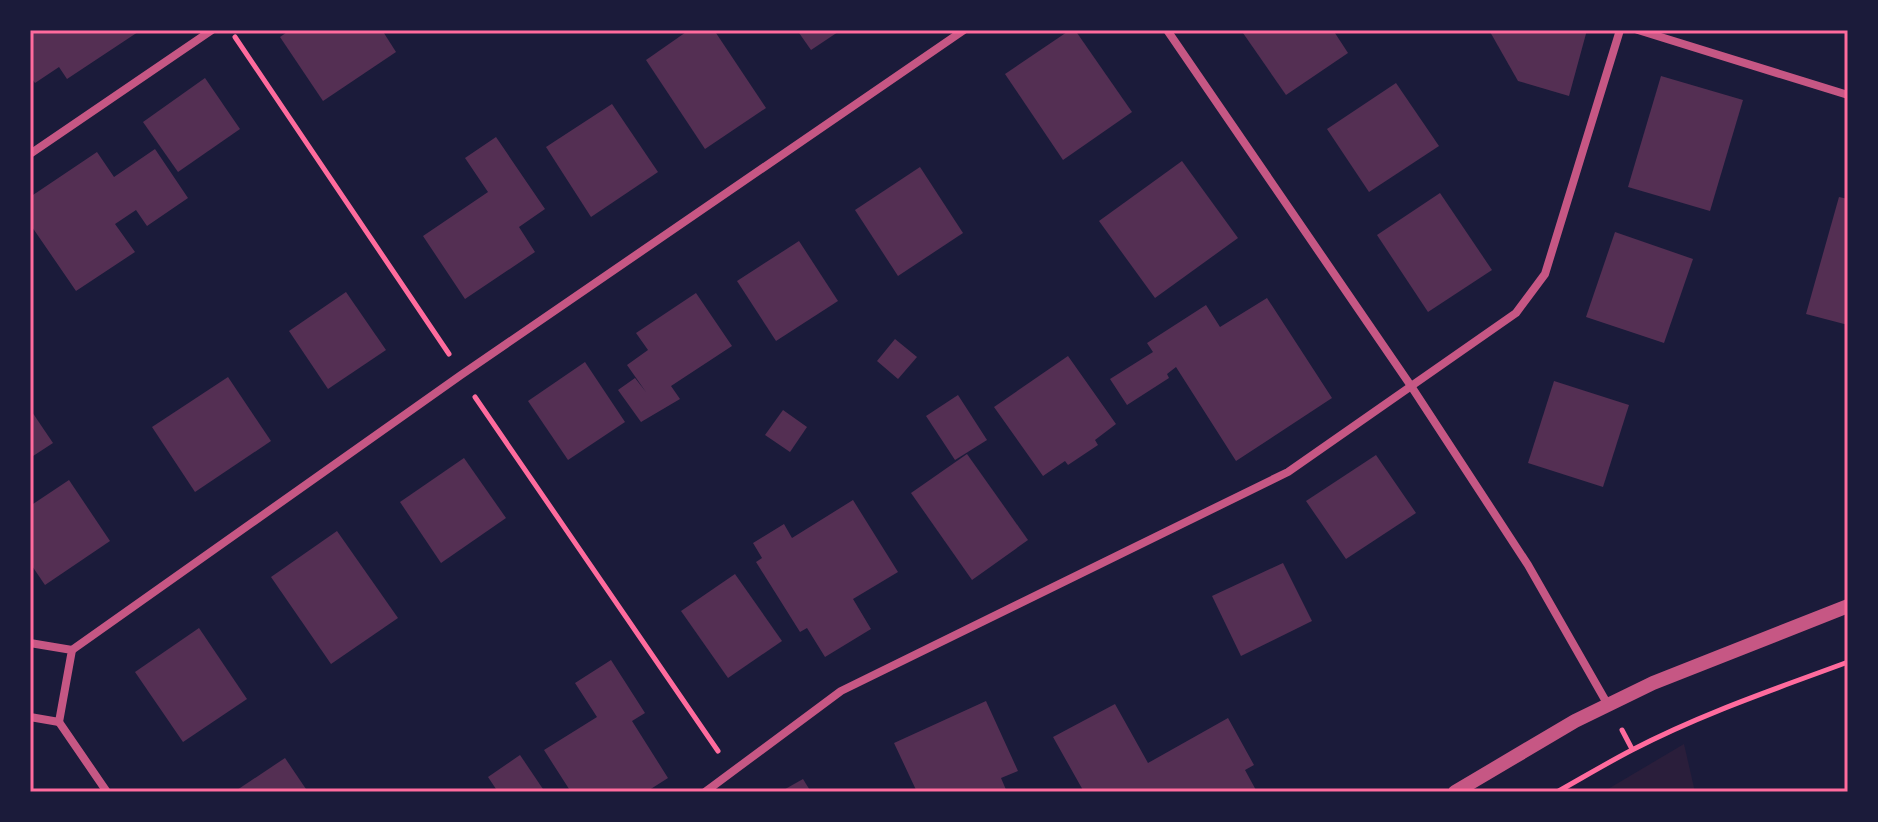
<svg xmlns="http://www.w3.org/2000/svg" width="1878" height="822" font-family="Roboto,sans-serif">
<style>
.green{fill:#2a1e3b}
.building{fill:#542f53}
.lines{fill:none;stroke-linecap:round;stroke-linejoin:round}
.path{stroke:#ff6b9d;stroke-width:5}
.minor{stroke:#c65784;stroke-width:8}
.tertiary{stroke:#c65784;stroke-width:14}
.neatline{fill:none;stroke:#ff6b9d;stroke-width:3}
</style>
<rect width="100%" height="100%" fill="#1b1b3a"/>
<polygon class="green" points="1684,744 1695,792 1603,792"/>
<g class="building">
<polygon points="30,30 136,30 138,32 67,79 59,67 35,83 30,76"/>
<polygon points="290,30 382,30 396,52 323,101 280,37"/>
<polygon points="689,30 714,30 766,108 705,149 646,60"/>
<polygon points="797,30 841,30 811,50"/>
<polygon points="1070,30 1075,30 1132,112 1063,160 1005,74"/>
<polygon points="1248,30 1333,30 1348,53 1286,95 1243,33"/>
<polygon points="1489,30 1587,30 1569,96 1518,81"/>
<polygon points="1661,76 1743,100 1710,211 1628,187"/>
<polygon points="205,78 240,129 178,172 143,122"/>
<polygon points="1396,83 1439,146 1369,192 1327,129"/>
<polygon points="612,104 658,172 591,217 546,147"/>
<polygon points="496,137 545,209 519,227 535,252 465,299 423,236 488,192 465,158"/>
<polygon points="155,149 188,198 147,226 136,210 115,224 135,252 76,291 30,224 30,197 97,152 114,177"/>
<polygon points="1182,161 1238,238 1155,298 1099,221"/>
<polygon points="920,167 963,233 898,276 855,210"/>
<polygon points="1440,193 1492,270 1428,312 1377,235"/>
<polygon points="1839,197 1848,199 1848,325 1806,314"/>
<polygon points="1615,232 1693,259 1664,343 1586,317"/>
<polygon points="799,241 838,301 776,341 737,281"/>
<polygon points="346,292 386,350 328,389 289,331"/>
<polygon points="696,293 732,346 671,386 680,399 641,422 618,390 635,378 646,392 627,365 648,350 636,333"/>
<polygon points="1267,298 1332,398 1236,461 1176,367 1167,374 1169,378 1127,405 1110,379 1153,352 1147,343 1206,305 1220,327"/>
<polygon points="895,339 917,357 898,379 877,361"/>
<polygon points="1068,356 1116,424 1095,440 1098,445 1068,465 1065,461 1043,476 994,407"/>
<polygon points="585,362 625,422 568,460 528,401"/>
<polygon points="228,377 271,441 195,492 152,427"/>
<polygon points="1554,381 1629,405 1603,487 1528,463"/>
<polygon points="958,395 987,440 955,460 926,416"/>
<polygon points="30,409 53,443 30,458"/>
<polygon points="783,410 807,427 790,452 765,435"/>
<polygon points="967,454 1028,540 972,580 911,493"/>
<polygon points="1376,455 1416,513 1346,559 1306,501"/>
<polygon points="464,458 506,518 441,563 400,502"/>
<polygon points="69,480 110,541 45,585 30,563 30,506"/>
<polygon points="853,500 898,572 853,599 871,629 825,657 807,628 800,632 756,562 762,558 753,543 784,524 792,538"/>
<polygon points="337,531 398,618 331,664 271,577"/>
<polygon points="1283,563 1312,621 1241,656 1212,596"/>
<polygon points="735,574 782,641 728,678 681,611"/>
<polygon points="199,628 247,699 183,742 135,672"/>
<polygon points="611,660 645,713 632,721 668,778 646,792 571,792 544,750 597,717 575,683"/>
<polygon points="986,701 1018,771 1001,778 1007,792 917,792 894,743"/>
<polygon points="1115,704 1148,763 1228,718 1254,765 1245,770 1257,792 1084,792 1053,737"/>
<polygon points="520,755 545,792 498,792 488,777"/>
<polygon points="285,758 308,792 234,792"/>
<polygon points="803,779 811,792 780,792"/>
</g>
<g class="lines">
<g class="path">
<polyline points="235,37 449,354"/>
<polyline points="475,397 718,751"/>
<polyline points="1622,730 1632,749"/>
<path d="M 1557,792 C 1582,778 1607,763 1632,750 C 1701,714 1775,689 1848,662"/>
</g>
<g class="minor">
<polyline points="1167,30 1411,386 1528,565 1608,705"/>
<polyline points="1638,30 1848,95"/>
<polyline points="30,154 212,30"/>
<polyline points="30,643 72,650 59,722 30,717"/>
<polyline points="72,650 461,375 964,30"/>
<polyline points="59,722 107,792"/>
<polyline points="705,792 841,691 1288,472 1516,313 1545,274 1620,30"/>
</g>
<polyline class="tertiary" points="1455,792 1575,721 1653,683 1848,606"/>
</g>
<rect width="1878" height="822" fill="none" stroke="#1b1b3a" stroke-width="64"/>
<rect x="32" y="32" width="1814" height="758" class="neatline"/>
</svg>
